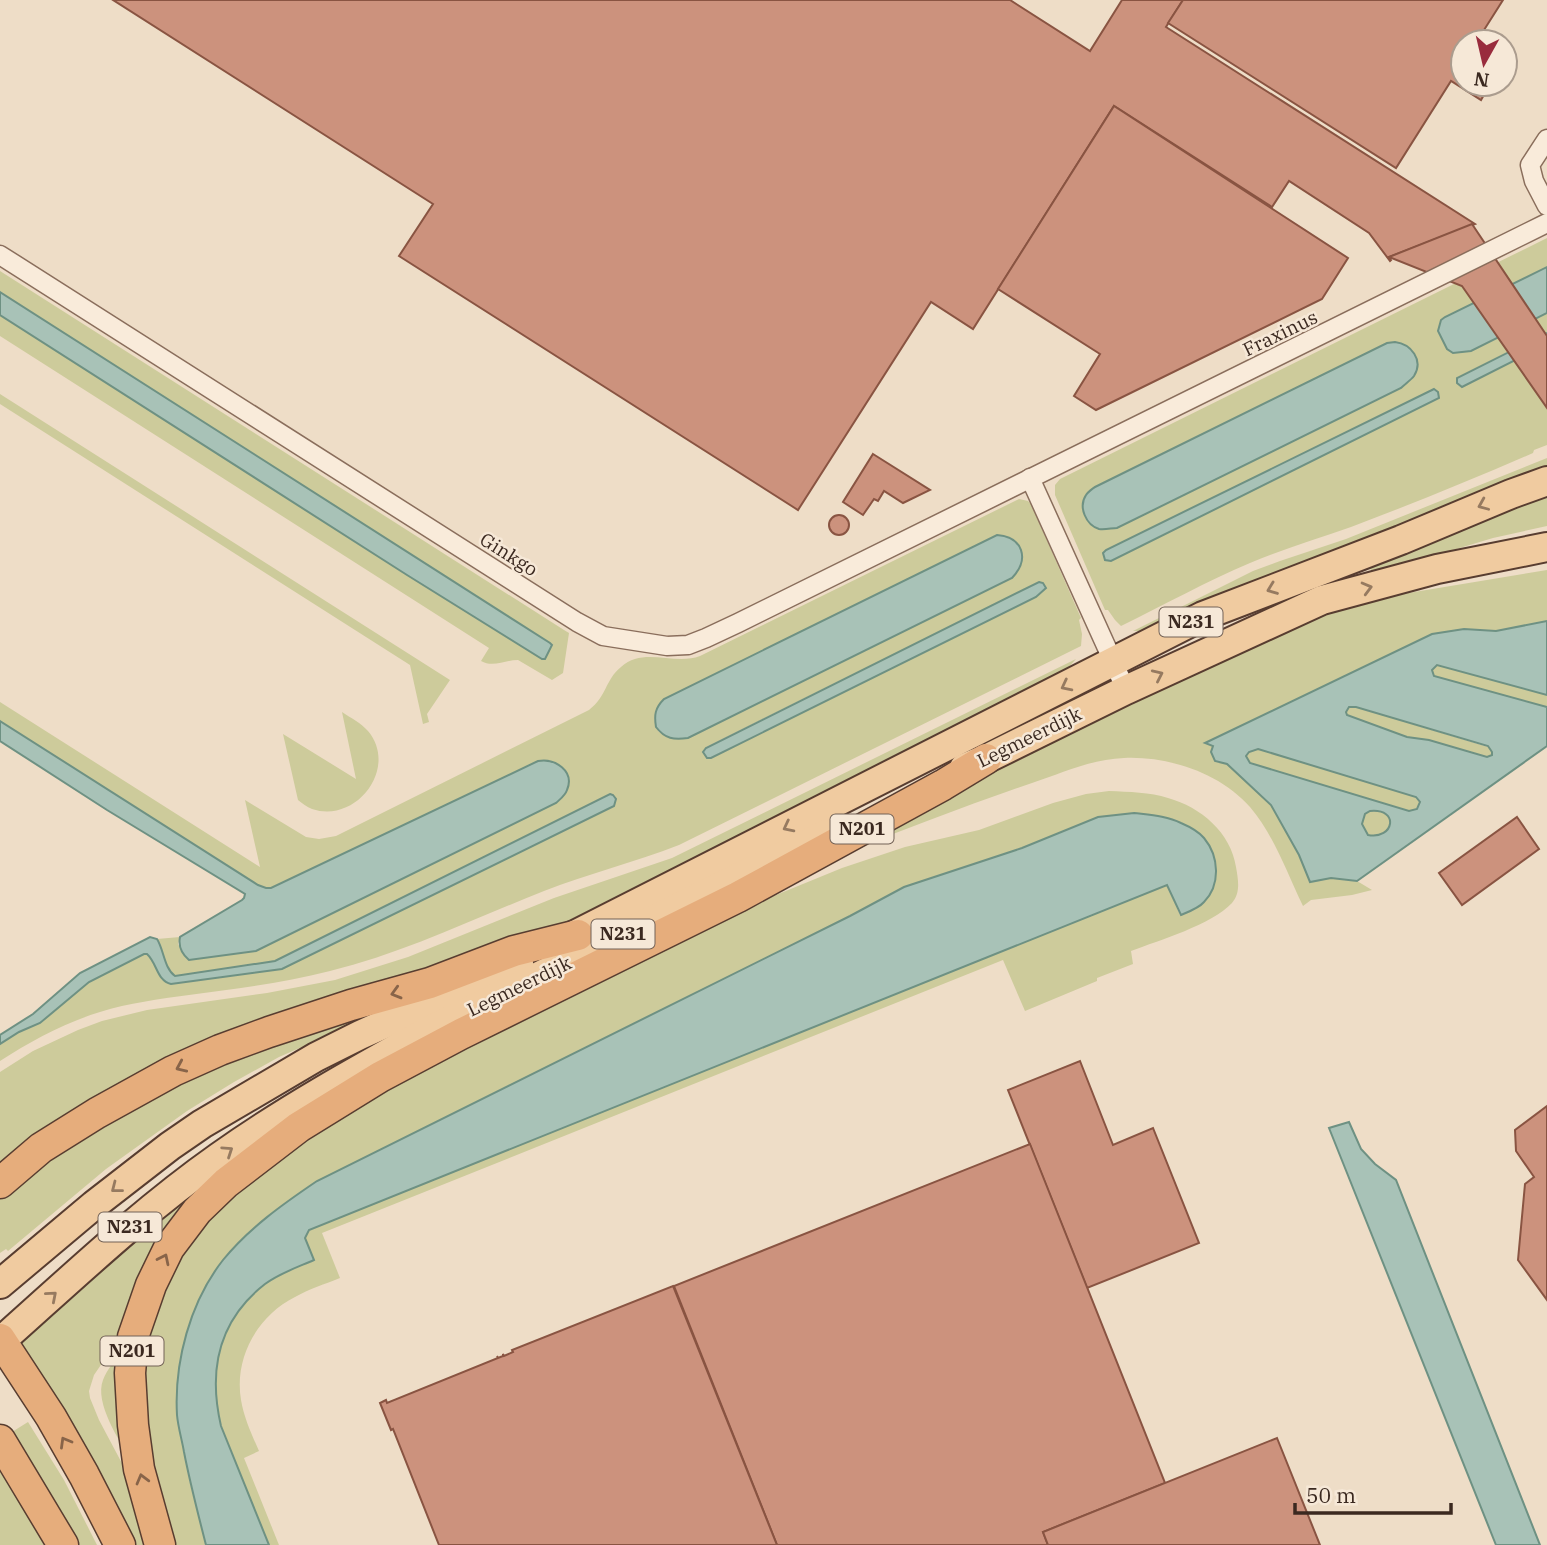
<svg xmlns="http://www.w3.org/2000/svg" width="1547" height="1545" font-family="'IBM Plex Serif',serif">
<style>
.green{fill:#cdcb9b;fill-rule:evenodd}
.water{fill:#a8c2b7;stroke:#6e9183;stroke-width:2;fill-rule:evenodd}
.building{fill:#cc927d;stroke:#895442;stroke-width:2}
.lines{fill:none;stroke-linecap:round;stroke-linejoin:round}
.minor-casing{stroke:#8a6e5c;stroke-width:21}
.primary-casing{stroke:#583d30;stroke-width:32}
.trunk-casing{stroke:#583d30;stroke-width:33}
.minor{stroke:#f9ebda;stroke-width:18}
.primary{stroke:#f0cba0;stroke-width:28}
.trunk{stroke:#e6ad7c;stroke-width:30}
.oneway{stroke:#967a60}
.oneway2{stroke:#886449}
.labels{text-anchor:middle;stroke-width:5;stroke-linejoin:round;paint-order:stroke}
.shield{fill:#f6e8d7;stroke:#736257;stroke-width:2}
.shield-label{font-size:18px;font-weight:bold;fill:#3b2920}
.street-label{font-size:19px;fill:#3b2920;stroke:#f6e8d7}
</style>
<rect width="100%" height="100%" fill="#eeddc7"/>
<g class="green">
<path d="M 1547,238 L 1547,267 L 1445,317 L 1471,351 L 1547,313 L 1547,333 L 1457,378 L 1462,387 L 1547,344 L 1547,445 L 1534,450 L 1533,453 C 1473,479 1412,504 1351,527 C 1317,539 1283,549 1250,563 C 1207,581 1164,605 1121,626 L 1115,620 L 1108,610 L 1105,610 L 1055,495 L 1055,485 L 1060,479 ZM 1434,389 L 1438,392 L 1439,398 L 1111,560 L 1105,560 L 1106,550 Z"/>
<path d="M 0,271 L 564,630 L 569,633 L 563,673 L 552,680 L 518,660 C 505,660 493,668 481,661 L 489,648 L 0,336 L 0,315 L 407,575 L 542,659 L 544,659 L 552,646 L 514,620 L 0,292 Z"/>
<polygon points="0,394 450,680 427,714 429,722 423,724 410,665 0,404"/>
<polygon points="1547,458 1547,469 1142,631 1133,631 1253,571 1280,561 1346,539"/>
<polygon points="1547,493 1547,526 1493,538 1373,574 1368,564"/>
<path d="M 1019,499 L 1028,501 L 1031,504 L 1081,618 L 1079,620 L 1082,634 L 1081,646 L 679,845 C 635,862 588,874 544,891 C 473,919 404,953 330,971 C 283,983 236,989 189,995 C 159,999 129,1003 100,1012 C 64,1023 31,1041 0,1061 L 0,1044 L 19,1032 L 40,1023 L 89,982 L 144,954 L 147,953 L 153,960 L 162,980 L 282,969 L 615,803 L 610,794 L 275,961 L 175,976 C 164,968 164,950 157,939 L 180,937 L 178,944 L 184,955 L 538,761 L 271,888 L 266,888 L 258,885 L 0,721 L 0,702 L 260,867 L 245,800 L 306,837 L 319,839 L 336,836 L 589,710 C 607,696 605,680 621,667 C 644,646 674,666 700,656 ZM 997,535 L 1012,578 L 688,738 L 659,732 C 651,720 655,708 664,699 ZM 1039,582 L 1043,583 L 1046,588 L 1036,597 L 711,758 L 706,747 Z"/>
<path d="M 1547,570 L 1547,621 L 1496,631 L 1464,629 L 1432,634 L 1206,743 L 1213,746 L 1215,761 L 1227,764 L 1241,776 L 1271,805 L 1299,855 L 1310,881 L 1331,878 L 1357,881 L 1372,890 L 1352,895 L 1311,900 L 1303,906 C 1287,873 1274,835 1250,807 C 1220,773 1169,756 1124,758 C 1092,759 1062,773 1032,783 C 968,805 905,829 842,854 L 935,793 L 1326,612 L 1366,600 Z"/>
<polygon points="1076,659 1066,670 650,882 555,927 304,1014 0,1175 0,1072 33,1051 78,1030 102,1021 147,1010 267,993 335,980 408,957 554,898 672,858"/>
<polygon points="1437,665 1547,695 1547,707 1433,676 1432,670"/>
<polygon points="1349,707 1356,707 1488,747 1493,752 1492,755 1487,757 1429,740 1407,737 1347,715 1346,712"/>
<path d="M 342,712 C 351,718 361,723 368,731 C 399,768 356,824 312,809 C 307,807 302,803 298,800 L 283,734 L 356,779 Z"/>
<polygon points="1258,749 1416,797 1420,802 1417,809 1409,811 1250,763 1246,757 1249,752"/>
<path d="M 1109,791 C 1129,792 1150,792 1168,798 C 1201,807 1231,833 1236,867 C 1238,879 1241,893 1232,903 C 1211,925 1160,940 1131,951 L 1133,964 L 1097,978 L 1097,981 L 1025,1011 L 1003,960 L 322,1233 L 340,1278 C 325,1284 309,1289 295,1297 C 257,1316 234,1358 241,1400 C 244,1418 252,1435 259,1451 L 244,1458 L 279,1545 L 269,1545 L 221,1425 C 208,1370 219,1320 265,1284 C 271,1279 279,1277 284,1273 C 291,1266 304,1240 309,1230 L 1167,885 L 1180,915 L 1203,904 L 1134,813 L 1098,817 L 1022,848 L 904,887 L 850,916 L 423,1129 L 209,1282 L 188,1328 L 180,1359 L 177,1393 L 190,1483 L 206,1545 L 167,1545 L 139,1428 L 146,1320 L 202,1217 L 355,1095 L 754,904 L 842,868 L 905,847 L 979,830 L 1053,803 L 1086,794 Z"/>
<path d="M 1370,810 C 1400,809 1394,840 1368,835 L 1362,824 L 1365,814 Z"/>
<polygon points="392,1003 349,1028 318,1040 279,1057 234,1082 187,1111 106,1169 8,1251 6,1249 0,1253 0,1194 150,1091"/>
<polygon points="219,1172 130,1326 111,1350 94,1375 89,1391 90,1398 99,1420 142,1501 154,1545 134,1545 74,1426 18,1344 176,1207"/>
<path d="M 124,1349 L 131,1461 C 120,1441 94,1403 103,1380 C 107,1369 117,1358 124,1349 Z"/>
<polygon points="28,1422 64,1480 97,1545 77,1545 12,1432"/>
<polygon points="0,1458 51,1545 0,1545"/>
</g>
<g class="water">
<polygon points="1547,267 1547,313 1471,351 1453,353 1447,349 1438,331 1441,320 1445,317"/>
<polygon points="0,292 550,643 552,645 545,659 542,659 407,575 0,315"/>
<polygon points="1547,333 1547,344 1462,387 1457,383 1457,378"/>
<path d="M 1395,342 C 1411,344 1424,360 1414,376 C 1411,380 1405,384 1401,388 L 1117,528 C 1112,528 1105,530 1099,529 C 1086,525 1078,507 1086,495 C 1087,493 1093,488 1095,487 L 1387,343 Z"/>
<polygon points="1434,389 1438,392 1439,398 1111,561 1105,560 1103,553 1106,550"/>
<path d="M 997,535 C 1023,537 1030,559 1012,578 L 688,738 C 674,740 665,739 656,727 C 654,715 655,708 664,699 Z"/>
<polygon points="1039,582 1043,583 1046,588 1036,597 711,758 707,758 703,752 706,748"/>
<path d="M 1547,621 L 1547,695 L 1437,665 L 1432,670 L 1434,676 L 1547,707 L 1547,746 L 1357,881 L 1331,878 L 1310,882 L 1299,855 L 1271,805 L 1227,764 L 1215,761 L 1211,752 L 1213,746 L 1205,743 L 1432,634 L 1464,629 L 1496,631 ZM 1349,707 L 1356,707 L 1488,746 L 1492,752 L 1492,755 L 1487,757 L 1429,740 L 1407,737 L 1347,715 L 1346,712 ZM 1258,749 L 1416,797 L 1420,802 L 1417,809 L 1409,811 L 1250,763 L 1246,756 L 1249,752 ZM 1370,811 C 1400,808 1394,840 1368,835 L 1362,824 L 1365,814 Z"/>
<path d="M 0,721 L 258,885 L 266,888 L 271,888 L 538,761 C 555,758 575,771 567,790 C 565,796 560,799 556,803 L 256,951 L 189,960 C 182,954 178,947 180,937 L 242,900 L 244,898 L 245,894 L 107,810 L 0,741 Z"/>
<path d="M 610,794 L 613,795 L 616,799 L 614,806 L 282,969 L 171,984 C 157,981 157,963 147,954 L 144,954 L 89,982 L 40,1023 L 19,1032 L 0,1044 L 0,1035 L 33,1014 L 80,973 L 150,937 L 157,939 C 164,950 164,968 175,976 L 275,961 Z"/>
<path d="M 1134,813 C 1150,815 1167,816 1181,823 C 1188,826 1199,832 1204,838 C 1219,856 1221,885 1204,902 C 1199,908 1188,912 1181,915 L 1167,885 L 309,1230 L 305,1238 L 314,1260 C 298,1267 280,1273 265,1284 C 219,1320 208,1370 221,1426 L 269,1545 L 206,1545 C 198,1514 190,1483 184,1452 C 182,1440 178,1427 177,1415 C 174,1362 190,1302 223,1260 C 249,1228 283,1204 317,1181 L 850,916 L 904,887 L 1022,848 L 1098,817 Z"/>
<polygon points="1349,1122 1361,1149 1375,1164 1396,1180 1540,1545 1496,1545 1329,1128"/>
</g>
<g class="building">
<polygon points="113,0 1010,0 1090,51 1122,0 1183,0 1166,27 1475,224 1389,257 1391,260 1390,261 1369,233 1289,181 1272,207 1114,106 973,329 931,302 798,510 399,256 433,204"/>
<polygon points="1183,0 1503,0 1477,41 1478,42 1463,42 1463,84 1490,84 1481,100 1451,81 1396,168 1168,23"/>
<polygon points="1114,106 1348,258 1322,299 1096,410 1074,396 1100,354 998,289"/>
<polygon points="1472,224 1547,336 1547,408 1462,286 1389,257"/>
<polygon points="873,454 930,490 903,503 884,491 878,501 874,499 863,515 843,502"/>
<circle cx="839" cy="525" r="10"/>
<polygon points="1517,817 1539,849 1462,905 1439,873"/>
<polygon points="1080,1061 1113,1145 1153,1128 1199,1243 1087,1288 1008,1090"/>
<polygon points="1547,1106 1547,1300 1518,1260 1525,1184 1534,1177 1516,1151 1515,1130"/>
<polygon points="1030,1144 1165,1483 1043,1532 1048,1545 777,1545 674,1286"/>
<polygon points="673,1286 777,1545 439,1545 393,1429 391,1430 380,1403 386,1400 387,1403 498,1358 497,1356 498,1358 503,1356 503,1354 504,1356 513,1352 512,1350"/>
<polygon points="1277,1438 1320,1545 1048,1545 1043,1532"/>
</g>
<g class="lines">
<g class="minor-casing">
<g id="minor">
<polyline points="1547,139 1530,165 1534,181 1547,206"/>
<path d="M 0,255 L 577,622 L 603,636 L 667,646 L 688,645 L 706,638 L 738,623 C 1007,489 1278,358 1547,223"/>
<polyline points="1030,478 1126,690"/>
</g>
</g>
<g class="primary-casing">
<g id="primary">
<polyline points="964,768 986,759 1126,690 1322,600 1437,569 1547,547"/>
<polyline points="555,945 1203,616 1401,540 1511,494 1547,481"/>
<polyline points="0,1284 94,1205 170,1146 202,1124 316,1057 360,1035 519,963"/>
<path d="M 0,1342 C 71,1279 141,1212 219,1157 C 285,1110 357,1070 428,1031 L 826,834"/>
</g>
</g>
<g class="trunk-casing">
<g id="trunk">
<polyline points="0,1183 41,1148 97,1113 173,1071 220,1050 269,1032 351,1005 430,983 514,951 578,935"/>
<polyline points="0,1339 51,1417 84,1475 120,1545"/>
<polyline points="0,1440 63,1545"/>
<polyline points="160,1545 139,1469 133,1425 130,1373 133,1337 151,1285 169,1248 197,1211 226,1183 299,1127 380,1077 461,1034 738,897 943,785 986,759"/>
</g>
</g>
<use href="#minor" class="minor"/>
<use href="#primary" class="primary"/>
<use href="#trunk" class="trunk"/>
</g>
<defs><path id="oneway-chevron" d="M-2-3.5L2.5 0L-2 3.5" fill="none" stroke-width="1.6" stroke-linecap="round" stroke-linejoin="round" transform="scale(1.75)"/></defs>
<g class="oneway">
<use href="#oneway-chevron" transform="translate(1483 505) rotate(157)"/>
<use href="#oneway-chevron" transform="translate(1367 588) rotate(-15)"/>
<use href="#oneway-chevron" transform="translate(1272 589) rotate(159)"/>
<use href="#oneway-chevron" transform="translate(1158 675) rotate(-25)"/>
<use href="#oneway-chevron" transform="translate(1066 686) rotate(153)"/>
<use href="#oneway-chevron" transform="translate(788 827) rotate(153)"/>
<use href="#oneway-chevron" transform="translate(228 1151) rotate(-34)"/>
<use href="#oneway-chevron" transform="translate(116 1188) rotate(142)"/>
<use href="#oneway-chevron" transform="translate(52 1296) rotate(-41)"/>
</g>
<g class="oneway2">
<use href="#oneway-chevron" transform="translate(396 993) rotate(164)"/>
<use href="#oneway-chevron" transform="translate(181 1067) rotate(156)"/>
<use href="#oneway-chevron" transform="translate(164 1259) rotate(-64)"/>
<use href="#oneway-chevron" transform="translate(65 1442) rotate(-120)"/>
<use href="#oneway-chevron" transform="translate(142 1479) rotate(-105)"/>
</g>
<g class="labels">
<g class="shield">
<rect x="1159.5" y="607.5" width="63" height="29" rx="5"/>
<rect x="830.5" y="814.5" width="63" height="29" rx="5"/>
<rect x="591.5" y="919.5" width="63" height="29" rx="5"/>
<rect x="98.5" y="1212.5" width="63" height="29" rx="5"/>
<rect x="100.5" y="1336.5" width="63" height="29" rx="5"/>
</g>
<g class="shield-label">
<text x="1191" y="628">N231</text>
<text x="862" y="835">N201</text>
<text x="623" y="940">N231</text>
<text x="130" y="1233">N231</text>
<text x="132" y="1357">N201</text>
</g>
<g class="street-label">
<text transform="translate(1280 333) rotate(-26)" y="7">Fraxinus</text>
<text transform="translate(509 554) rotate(32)" y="7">Ginkgo</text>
<text transform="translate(1029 737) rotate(-26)" y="7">Legmeerdijk</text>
<text transform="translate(519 986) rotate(-26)" y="7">Legmeerdijk</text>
</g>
</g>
<g transform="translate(1484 63) rotate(188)"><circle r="33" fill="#f6e8d7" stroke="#ab9c8e" stroke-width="2"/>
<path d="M0-5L12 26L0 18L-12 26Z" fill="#992c3d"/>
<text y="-10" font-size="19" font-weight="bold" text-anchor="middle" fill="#3b2920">N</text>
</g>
<path d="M1295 1503v10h156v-10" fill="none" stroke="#3b2920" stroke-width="3.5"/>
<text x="1306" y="1503" font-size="21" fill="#3b2920" stroke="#f6e8d7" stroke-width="5" paint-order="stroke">50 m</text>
</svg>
